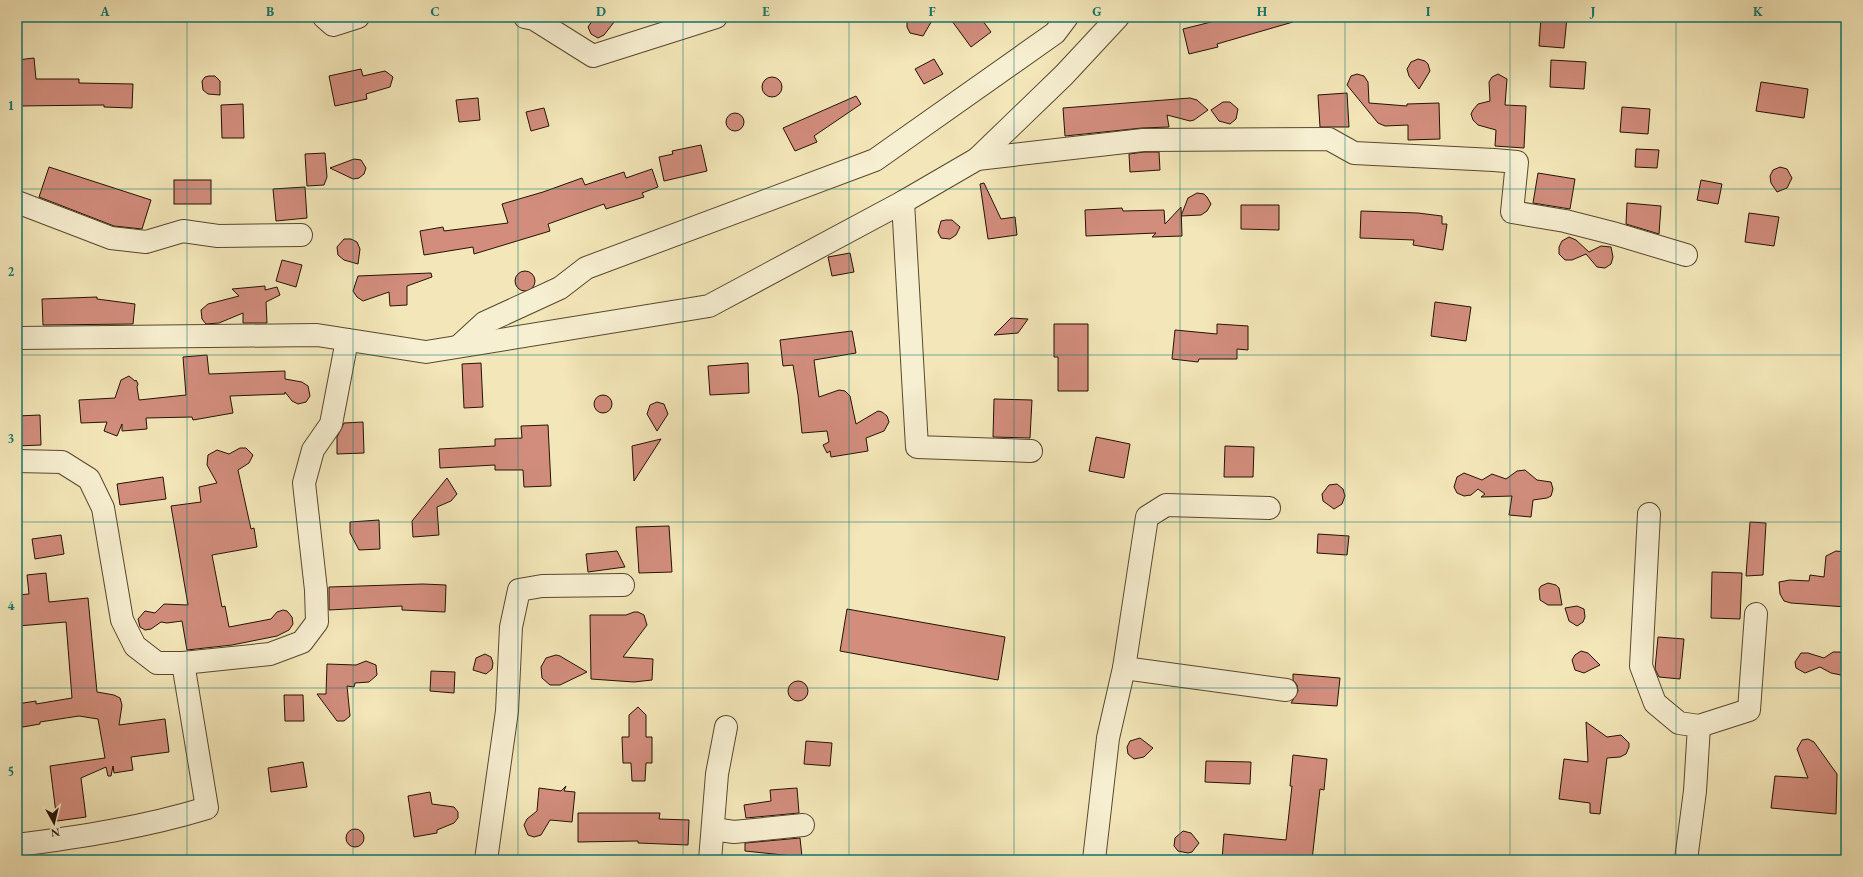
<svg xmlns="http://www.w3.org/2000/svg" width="1863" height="877" font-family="'EB Garamond',serif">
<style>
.building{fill:#d28d7d;stroke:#241300}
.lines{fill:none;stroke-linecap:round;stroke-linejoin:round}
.minor-casing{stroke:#58482e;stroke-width:24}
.minor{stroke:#f7efd1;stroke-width:22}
.grid{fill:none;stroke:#0f766e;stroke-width:1;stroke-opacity:0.55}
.neatline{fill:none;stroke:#0f766e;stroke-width:1.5}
.grid-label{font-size:13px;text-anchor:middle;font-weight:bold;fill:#0f766e}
</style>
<rect width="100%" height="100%" fill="#f3e6b8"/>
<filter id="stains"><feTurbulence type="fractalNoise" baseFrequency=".005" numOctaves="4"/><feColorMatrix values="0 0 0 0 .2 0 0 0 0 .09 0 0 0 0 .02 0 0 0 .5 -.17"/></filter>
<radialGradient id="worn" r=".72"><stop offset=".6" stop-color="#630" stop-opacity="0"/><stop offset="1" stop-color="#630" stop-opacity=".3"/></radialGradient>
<g class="building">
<polygon points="602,17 618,17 604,35 598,38 591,34 588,27 592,21"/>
<polygon points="907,17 934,17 923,36 910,33 907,27"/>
<polygon points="949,17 980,17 991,32 971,47"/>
<polygon points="1231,17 1293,17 1293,22 1217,44 1218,47 1189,54 1183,29"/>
<polygon points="1541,17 1567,17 1564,48 1539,46"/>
<polygon points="34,58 36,79 79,79 79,83 133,84 132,108 104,107 104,105 17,106 17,60"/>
<polygon points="934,59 943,74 924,84 915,69"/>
<polygon points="1418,59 1425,61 1428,64 1430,71 1419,89 1409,76 1407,69 1411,62"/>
<polygon points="1551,60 1586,62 1584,89 1550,87"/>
<polygon points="361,69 363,76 385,71 388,73 393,77 390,87 366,94 367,99 335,106 329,76"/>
<polygon points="1357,74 1364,76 1368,82 1369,103 1407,106 1407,104 1439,103 1440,139 1408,140 1408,125 1385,126 1378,123 1347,85 1351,76"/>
<polygon points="1498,74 1507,79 1505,105 1526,106 1524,148 1495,146 1496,130 1478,125 1473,120 1471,114 1473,110 1478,104 1490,101 1489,82 1492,77"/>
<polygon points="209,76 215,76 220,81 220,95 208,94 203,90 202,81 205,77"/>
<circle cx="772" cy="87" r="10"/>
<polygon points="1761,82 1808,89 1804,118 1756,111"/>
<polygon points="1347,93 1349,127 1320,127 1318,95"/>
<polygon points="856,96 861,104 814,136 817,142 795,151 783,128"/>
<polygon points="478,98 480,120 459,122 456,100"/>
<polygon points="1190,98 1197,100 1208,110 1194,120 1190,121 1167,115 1169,127 1142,128 1065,136 1063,108"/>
<polygon points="1223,102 1230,102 1238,109 1236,119 1230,124 1219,121 1211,110"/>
<polygon points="243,104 244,138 222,138 221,105"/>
<polygon points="1622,107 1650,109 1648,134 1620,132"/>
<polygon points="544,108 549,126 531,131 526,112"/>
<circle cx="735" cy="122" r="9"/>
<polygon points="701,145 707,171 664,181 659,157 673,154 672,151"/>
<polygon points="1636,149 1659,150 1657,168 1635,167"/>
<polygon points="1144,152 1159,152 1160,170 1130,172 1129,154"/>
<polygon points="325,153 327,177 324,185 307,186 305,154"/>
<polygon points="354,159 361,160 366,168 364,174 359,178 353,179 330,168"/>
<polygon points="49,167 151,200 142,229 114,226 39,197"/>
<polygon points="1780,167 1787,169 1792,178 1787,188 1777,192 1771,183 1770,176 1773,170"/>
<polygon points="652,169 658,187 642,193 644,197 606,209 604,204 548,224 550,231 474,254 473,247 424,255 420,231 443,227 444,231 508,223 502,204 543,192 582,178 585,185 624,172 626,178"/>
<polygon points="1538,173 1575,179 1570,209 1533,203"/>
<rect x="174" y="180" width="37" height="24"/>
<polygon points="1701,180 1722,184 1718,204 1697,200"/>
<polygon points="984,183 1001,219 1015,217 1017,235 988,239 980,184"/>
<polygon points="305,187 307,218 276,221 273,189"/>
<polygon points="1197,193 1204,194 1207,197 1211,204 1207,211 1201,215 1181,216 1188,198"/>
<polygon points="1627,203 1661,206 1659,234 1626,224"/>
<polygon points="1241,205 1279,205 1279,230 1241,229"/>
<polygon points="1181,207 1182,236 1152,237 1156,233 1086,236 1085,210 1122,208 1123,211 1164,210 1165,224"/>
<polygon points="1361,211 1418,213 1442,216 1442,224 1447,224 1443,250 1413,245 1414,240 1360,238"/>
<polygon points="1749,213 1779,217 1774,246 1745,242"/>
<polygon points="946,220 952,220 960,227 956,235 950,239 941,238 938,232 941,221"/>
<polygon points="1569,237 1576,240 1589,252 1601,246 1611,247 1613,257 1611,264 1605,268 1597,267 1586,254 1572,260 1565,260 1559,254 1559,247 1562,241"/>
<polygon points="344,239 351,239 357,242 360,249 358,264 344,260 338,255 337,247"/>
<polygon points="850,253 854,272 832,276 828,257"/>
<polygon points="282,260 302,265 296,287 276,281"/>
<circle cx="525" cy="281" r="10"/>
<polygon points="431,273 432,277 407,286 407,305 390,306 389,292 363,301 357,297 353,291 358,276"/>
<polygon points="265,286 265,290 277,287 280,295 266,302 267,323 243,323 243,313 219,323 206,324 202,319 201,310 208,304 239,296 232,289"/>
<polygon points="97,297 97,299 135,304 133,324 43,325 42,299"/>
<polygon points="1435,302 1471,307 1466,341 1431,336"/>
<polygon points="1011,318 1028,319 1018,333 994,335"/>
<polygon points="1054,324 1088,324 1088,391 1058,391 1058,357 1054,357"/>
<polygon points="1217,324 1248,326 1248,350 1237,349 1237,359 1199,359 1198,362 1172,359 1175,330 1217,334"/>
<polygon points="852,331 856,353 814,360 819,397 839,390 845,391 850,396 856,424 878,411 882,412 887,416 889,422 884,431 866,438 868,451 831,457 830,451 827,453 823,445 829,442 827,431 802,433 798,395 793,365 783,366 780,340"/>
<polygon points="207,355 209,374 285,371 285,379 302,382 308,386 310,396 306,402 298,404 292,401 285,392 285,394 230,396 233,413 193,420 192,417 146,418 147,429 122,431 122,424 117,436 104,431 107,422 81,423 79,400 115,398 121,380 129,376 135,381 136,380 138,384 137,387 139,400 186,395 183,357"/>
<polygon points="481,363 483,407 464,408 462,364"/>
<polygon points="748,363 749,393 710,395 708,366"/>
<circle cx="603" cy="404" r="9"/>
<polygon points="994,399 1032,400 1030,438 993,437"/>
<polygon points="657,402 664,404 668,414 657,431 647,414 650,405"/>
<polygon points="40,415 41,445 17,446 17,416"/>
<polygon points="363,422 364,453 337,454 337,437 344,423"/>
<polygon points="548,425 551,486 524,487 523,470 495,470 495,465 440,468 439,449 495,446 495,439 522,438 521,426"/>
<polygon points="1096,437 1130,444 1124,478 1089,471"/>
<polygon points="661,439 634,481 632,446"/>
<polygon points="1225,446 1254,447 1253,477 1224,477"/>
<polygon points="240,448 246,448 253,455 249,463 238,470 251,529 254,528 257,547 212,555 222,607 225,606 229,627 271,619 277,612 283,610 287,611 292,617 293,624 289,630 277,636 232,645 187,650 182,621 167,623 161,622 151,629 145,630 140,627 138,619 145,611 155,613 164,604 188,605 171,506 201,502 199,487 217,483 207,465 208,455 217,450 229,454"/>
<polygon points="1525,470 1537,480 1551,482 1553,489 1551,496 1547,498 1533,500 1531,517 1509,515 1512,496 1481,497 1485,494 1478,489 1471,495 1464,496 1457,493 1454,487 1457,477 1464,473 1482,480 1492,474 1506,479 1517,471"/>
<polygon points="163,477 166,499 120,505 117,484"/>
<polygon points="447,478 457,494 451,501 437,507 439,535 413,537 412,521"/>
<polygon points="1337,484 1343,489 1345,496 1342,504 1334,509 1323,501 1322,494 1329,485"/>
<polygon points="379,520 380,549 359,550 350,533 350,522"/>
<polygon points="1750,522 1766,523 1763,575 1746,576"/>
<polygon points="669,526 672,572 639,573 636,527"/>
<polygon points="1318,534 1349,536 1347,555 1317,553"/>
<polygon points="61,535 64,554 35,559 32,539"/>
<polygon points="617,551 625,567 588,572 586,554"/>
<polygon points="1836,551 1846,552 1846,607 1791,603 1784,601 1780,594 1779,582 1790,580 1809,581 1810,575 1824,577 1826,556"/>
<polygon points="1712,572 1742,573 1740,619 1711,618"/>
<polygon points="46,573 49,602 88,598 97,692 114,695 120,698 122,705 119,725 165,719 169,752 131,757 133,770 114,773 113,766 111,776 108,776 106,767 81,778 86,817 57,821 50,766 105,758 98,719 79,716 40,722 40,724 17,728 17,704 36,701 36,704 72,698 66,622 18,626 17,595 29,594 27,575"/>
<polygon points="1548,583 1556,585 1559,588 1562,605 1548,605 1540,600 1539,589 1541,586"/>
<polygon points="423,584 446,585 445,612 402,610 402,606 329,610 329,587"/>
<polygon points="1577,606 1584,609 1585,617 1583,622 1577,626 1569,621 1565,608"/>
<polygon points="847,609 1005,637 998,680 840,651"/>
<polygon points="634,612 638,612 644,615 647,625 623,657 653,659 652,680 634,682 591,679 590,615 626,615"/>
<polygon points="1658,637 1684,639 1680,679 1659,677 1655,669"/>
<polygon points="1581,651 1588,653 1600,665 1584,673 1575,670 1572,660 1575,655"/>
<polygon points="1833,652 1840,652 1846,658 1846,676 1831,673 1820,667 1805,673 1796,668 1795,662 1801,653 1808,653 1824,658"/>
<polygon points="485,654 491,657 493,663 492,669 486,674 473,670 476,658"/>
<polygon points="556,655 560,656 587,672 560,685 550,685 542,678 541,667 546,658"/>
<polygon points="366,661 376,665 377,675 369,682 355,683 354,687 347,686 350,716 344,721 337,721 317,694 326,694 327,664 356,665"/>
<polygon points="431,671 455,672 454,693 430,691"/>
<polygon points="1293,674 1340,678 1337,706 1291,703 1298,691 1297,685 1293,680"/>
<circle cx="798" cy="691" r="10"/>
<polygon points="284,695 303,695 304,721 285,721"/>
<polygon points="638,707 646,715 646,737 652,737 652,763 646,763 645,781 632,781 631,763 623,763 622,737 629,737 629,715"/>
<polygon points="1586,722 1607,737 1621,735 1629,743 1629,747 1626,754 1620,757 1607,758 1600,814 1590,813 1590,803 1559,799 1564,759 1588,762"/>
<polygon points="1140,738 1153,748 1144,757 1134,759 1128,754 1127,747 1130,741"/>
<polygon points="1808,739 1814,742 1837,774 1836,814 1771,808 1775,776 1808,778 1797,749 1802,740"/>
<polygon points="806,741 832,743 830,766 804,764"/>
<polygon points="1293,755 1327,759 1324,790 1320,789 1312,860 1222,860 1224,834 1286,840 1292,786 1290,786"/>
<polygon points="1206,761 1251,762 1250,784 1205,782"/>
<polygon points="303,762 307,787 271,792 268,768"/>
<polygon points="566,786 564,791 575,792 572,822 550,820 541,835 534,837 528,835 524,825 527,819 537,811 539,788 561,791"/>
<polygon points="797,788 799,813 746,818 744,805 771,801 770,790"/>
<polygon points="430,792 432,804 454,807 458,812 458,818 454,823 437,830 437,833 414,837 408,796"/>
<polygon points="578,813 660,813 659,819 689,820 688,845 638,843 638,841 578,842"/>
<circle cx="355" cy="838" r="9"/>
<polygon points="1183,831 1191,833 1199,843 1192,852 1188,853 1178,851 1174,846 1175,838"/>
<polygon points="800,838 802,857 745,851 745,843"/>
</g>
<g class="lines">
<g class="minor-casing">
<g id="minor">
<polyline points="324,17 333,25 358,17"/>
<polyline points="525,17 534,19 593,56 716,17"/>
<polyline points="977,159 1143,140 1329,139 1354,153 1494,160 1517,162 1512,212 1565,221 1616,234 1686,255"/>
<polyline points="17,202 111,238 146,242 183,231 218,236 301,235"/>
<polyline points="903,202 917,447 1031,451"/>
<polyline points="17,338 317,335 426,352 709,306 903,202 977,159 1064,75 1118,17"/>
<polyline points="459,346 484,323 560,288 586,268 875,160 1055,33 1067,17"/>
<polyline points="17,461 62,462 89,479 103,508 122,620 135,646 157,663 183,663 270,654 302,642 317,622 316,590 304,483 313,450 331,424 347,340"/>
<polyline points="1649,514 1641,666 1655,703 1679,723 1699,726 1695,791 1686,860"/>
<polyline points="1124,668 1286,690"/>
<polyline points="1699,726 1749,710 1756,614"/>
<polyline points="713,829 734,832 803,825"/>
<path d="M 17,845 C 81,837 145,827 207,808 L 183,663"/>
<polyline points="486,860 507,711 511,627 519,590 542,586 623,585"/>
<polyline points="710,860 717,774 726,727"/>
<polyline points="1094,860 1108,738 1124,668 1147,517 1166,505 1269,508"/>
</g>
</g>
<use href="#minor" class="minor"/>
</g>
<path class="grid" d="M 187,17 L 187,860M 353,17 L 353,860M 518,17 L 518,860M 683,17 L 683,860M 849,17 L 849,860M 1014,17 L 1014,860M 1180,17 L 1180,860M 1345,17 L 1345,860M 1510,17 L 1510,860M 1676,17 L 1676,860M 17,189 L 1846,189M 17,355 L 1846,355M 17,522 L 1846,522M 17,688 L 1846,688"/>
<rect width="1863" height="877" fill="none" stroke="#f3e6b8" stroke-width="44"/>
<g transform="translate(54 823) rotate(172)" stroke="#f7efd1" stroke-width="3" paint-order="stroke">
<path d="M0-3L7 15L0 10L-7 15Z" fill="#241300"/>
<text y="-6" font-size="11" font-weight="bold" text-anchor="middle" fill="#241300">N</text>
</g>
<rect x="22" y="22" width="1819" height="833" class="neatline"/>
<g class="grid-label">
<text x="105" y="16">A</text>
<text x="270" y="16">B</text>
<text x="435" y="16">C</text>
<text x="601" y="16">D</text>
<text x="766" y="16">E</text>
<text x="932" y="16">F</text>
<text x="1097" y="16">G</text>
<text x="1262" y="16">H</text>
<text x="1428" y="16">I</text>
<text x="1593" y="16">J</text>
<text x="1758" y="16">K</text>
<text x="11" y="110">1</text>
<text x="11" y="276">2</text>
<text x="11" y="443">3</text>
<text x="11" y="610">4</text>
<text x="11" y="776">5</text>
</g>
<rect width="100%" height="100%" filter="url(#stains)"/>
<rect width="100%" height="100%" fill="url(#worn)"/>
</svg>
